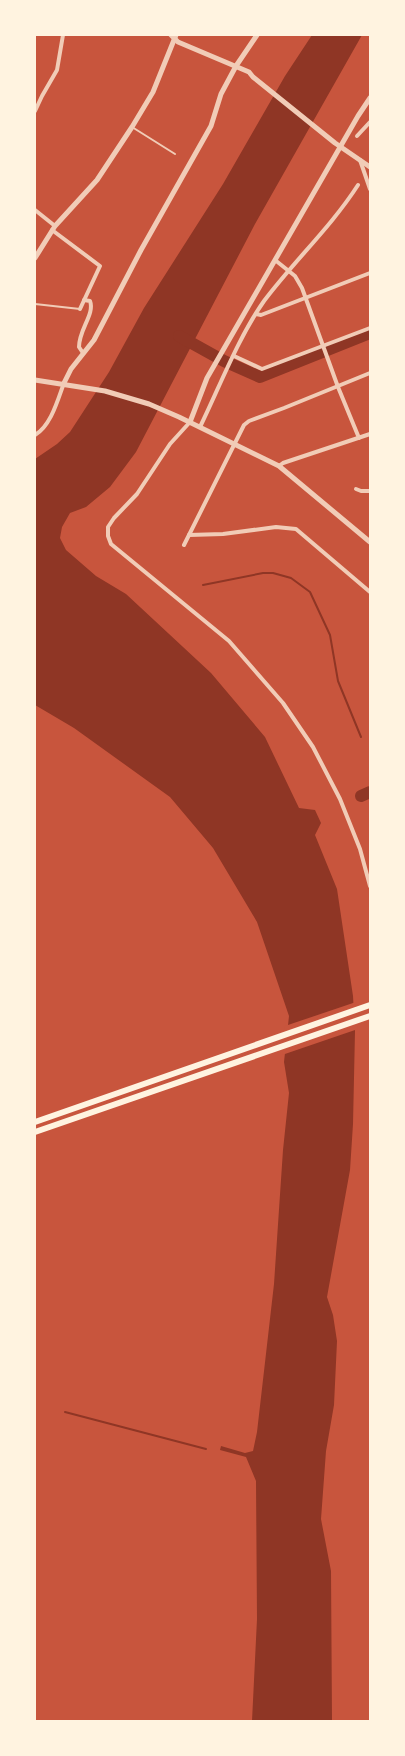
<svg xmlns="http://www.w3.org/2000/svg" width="405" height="1756" font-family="'Exo 2',sans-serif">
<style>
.water{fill:#8f3625}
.pier{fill:#c8553d}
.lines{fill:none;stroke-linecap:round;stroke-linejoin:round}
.stream{stroke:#8f3625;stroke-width:2}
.river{stroke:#8f3625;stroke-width:12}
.service{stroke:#f1ccb7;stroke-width:2}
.minor{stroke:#f1ccb7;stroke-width:4}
.tertiary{stroke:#f1ccb7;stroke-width:5}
.trunk{stroke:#fff3e0;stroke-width:6}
</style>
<rect width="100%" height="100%" fill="#c8553d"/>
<polygon class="water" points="312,35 362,35 255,224 136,452 110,487 86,507 70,513 62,527 60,538 66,550 96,576 126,594 211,673 265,737 299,808 315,810 321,823 315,835 337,889 353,996 355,1031 353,1124 350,1170 327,1297 333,1315 337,1341 334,1405 326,1451 321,1519 331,1571 332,1721 252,1721 257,1619 256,1481 246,1457 220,1450 221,1446 245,1453 253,1451 257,1432 274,1284 283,1150 289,1093 284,1062 289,1016 257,922 213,848 170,797 74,728 35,705 35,459 57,444 70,432 109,372 144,308 223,184 285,76"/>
<polygon class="pier" points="356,1002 358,1029 282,1055 285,1026"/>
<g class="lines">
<g class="stream">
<polyline points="203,585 263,573 273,573 291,578 310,592 330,635 338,681 361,737"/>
<polyline points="65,1412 206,1449"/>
</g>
<g class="river">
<polyline points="179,336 224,361 260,377 370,333"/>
<polyline points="361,796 370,792"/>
</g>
<g class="service">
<polyline points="132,127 175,154"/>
<polyline points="35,304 80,309"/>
</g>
<g class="minor">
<polyline points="35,111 42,96 57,70 63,35"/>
<polyline points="357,136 370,122"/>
<polyline points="360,160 370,189"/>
<polyline points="35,210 55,226"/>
<polyline points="52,230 100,266 80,309"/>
<polyline points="275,260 295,276 302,288 338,387 359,438"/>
<polyline points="256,314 261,315 370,273"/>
<path d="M 83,353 L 79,347 C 79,329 95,314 90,301 L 84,300"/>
<polyline points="234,356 262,369 370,328"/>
<polyline points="190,422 170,444 137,494 114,518 108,527 108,536 111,544 229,641 283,703 313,747 340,799 360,849 370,886"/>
<path d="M 200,427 C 220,386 238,338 264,301 C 294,261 331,227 358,185"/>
<path d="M 35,435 C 51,426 58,399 64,383"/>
<polyline points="279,466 283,463 370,434"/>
<polyline points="356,489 361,491 370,491"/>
<polyline points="189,535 223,534 276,527 296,529 370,592"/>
<polyline points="184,545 244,425 249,421 284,408 370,373"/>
</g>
<g class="tertiary">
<polyline points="171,35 178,42 249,72 253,77 335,143 370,167"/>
<polyline points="35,258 55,226 97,180 132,127 153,92 176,35"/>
<polyline points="35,380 105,391 149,404 179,417 279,466 370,542"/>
<polyline points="64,383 71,369 94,340 141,250 211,126 221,94 236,66 257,35"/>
<polyline points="190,422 207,378 358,116 370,98"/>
</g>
<g class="trunk">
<polyline points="35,1122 370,1005"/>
<polyline points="35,1132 370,1016"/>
</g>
</g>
<rect width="405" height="1756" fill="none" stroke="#fff3e0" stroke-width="72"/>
</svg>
